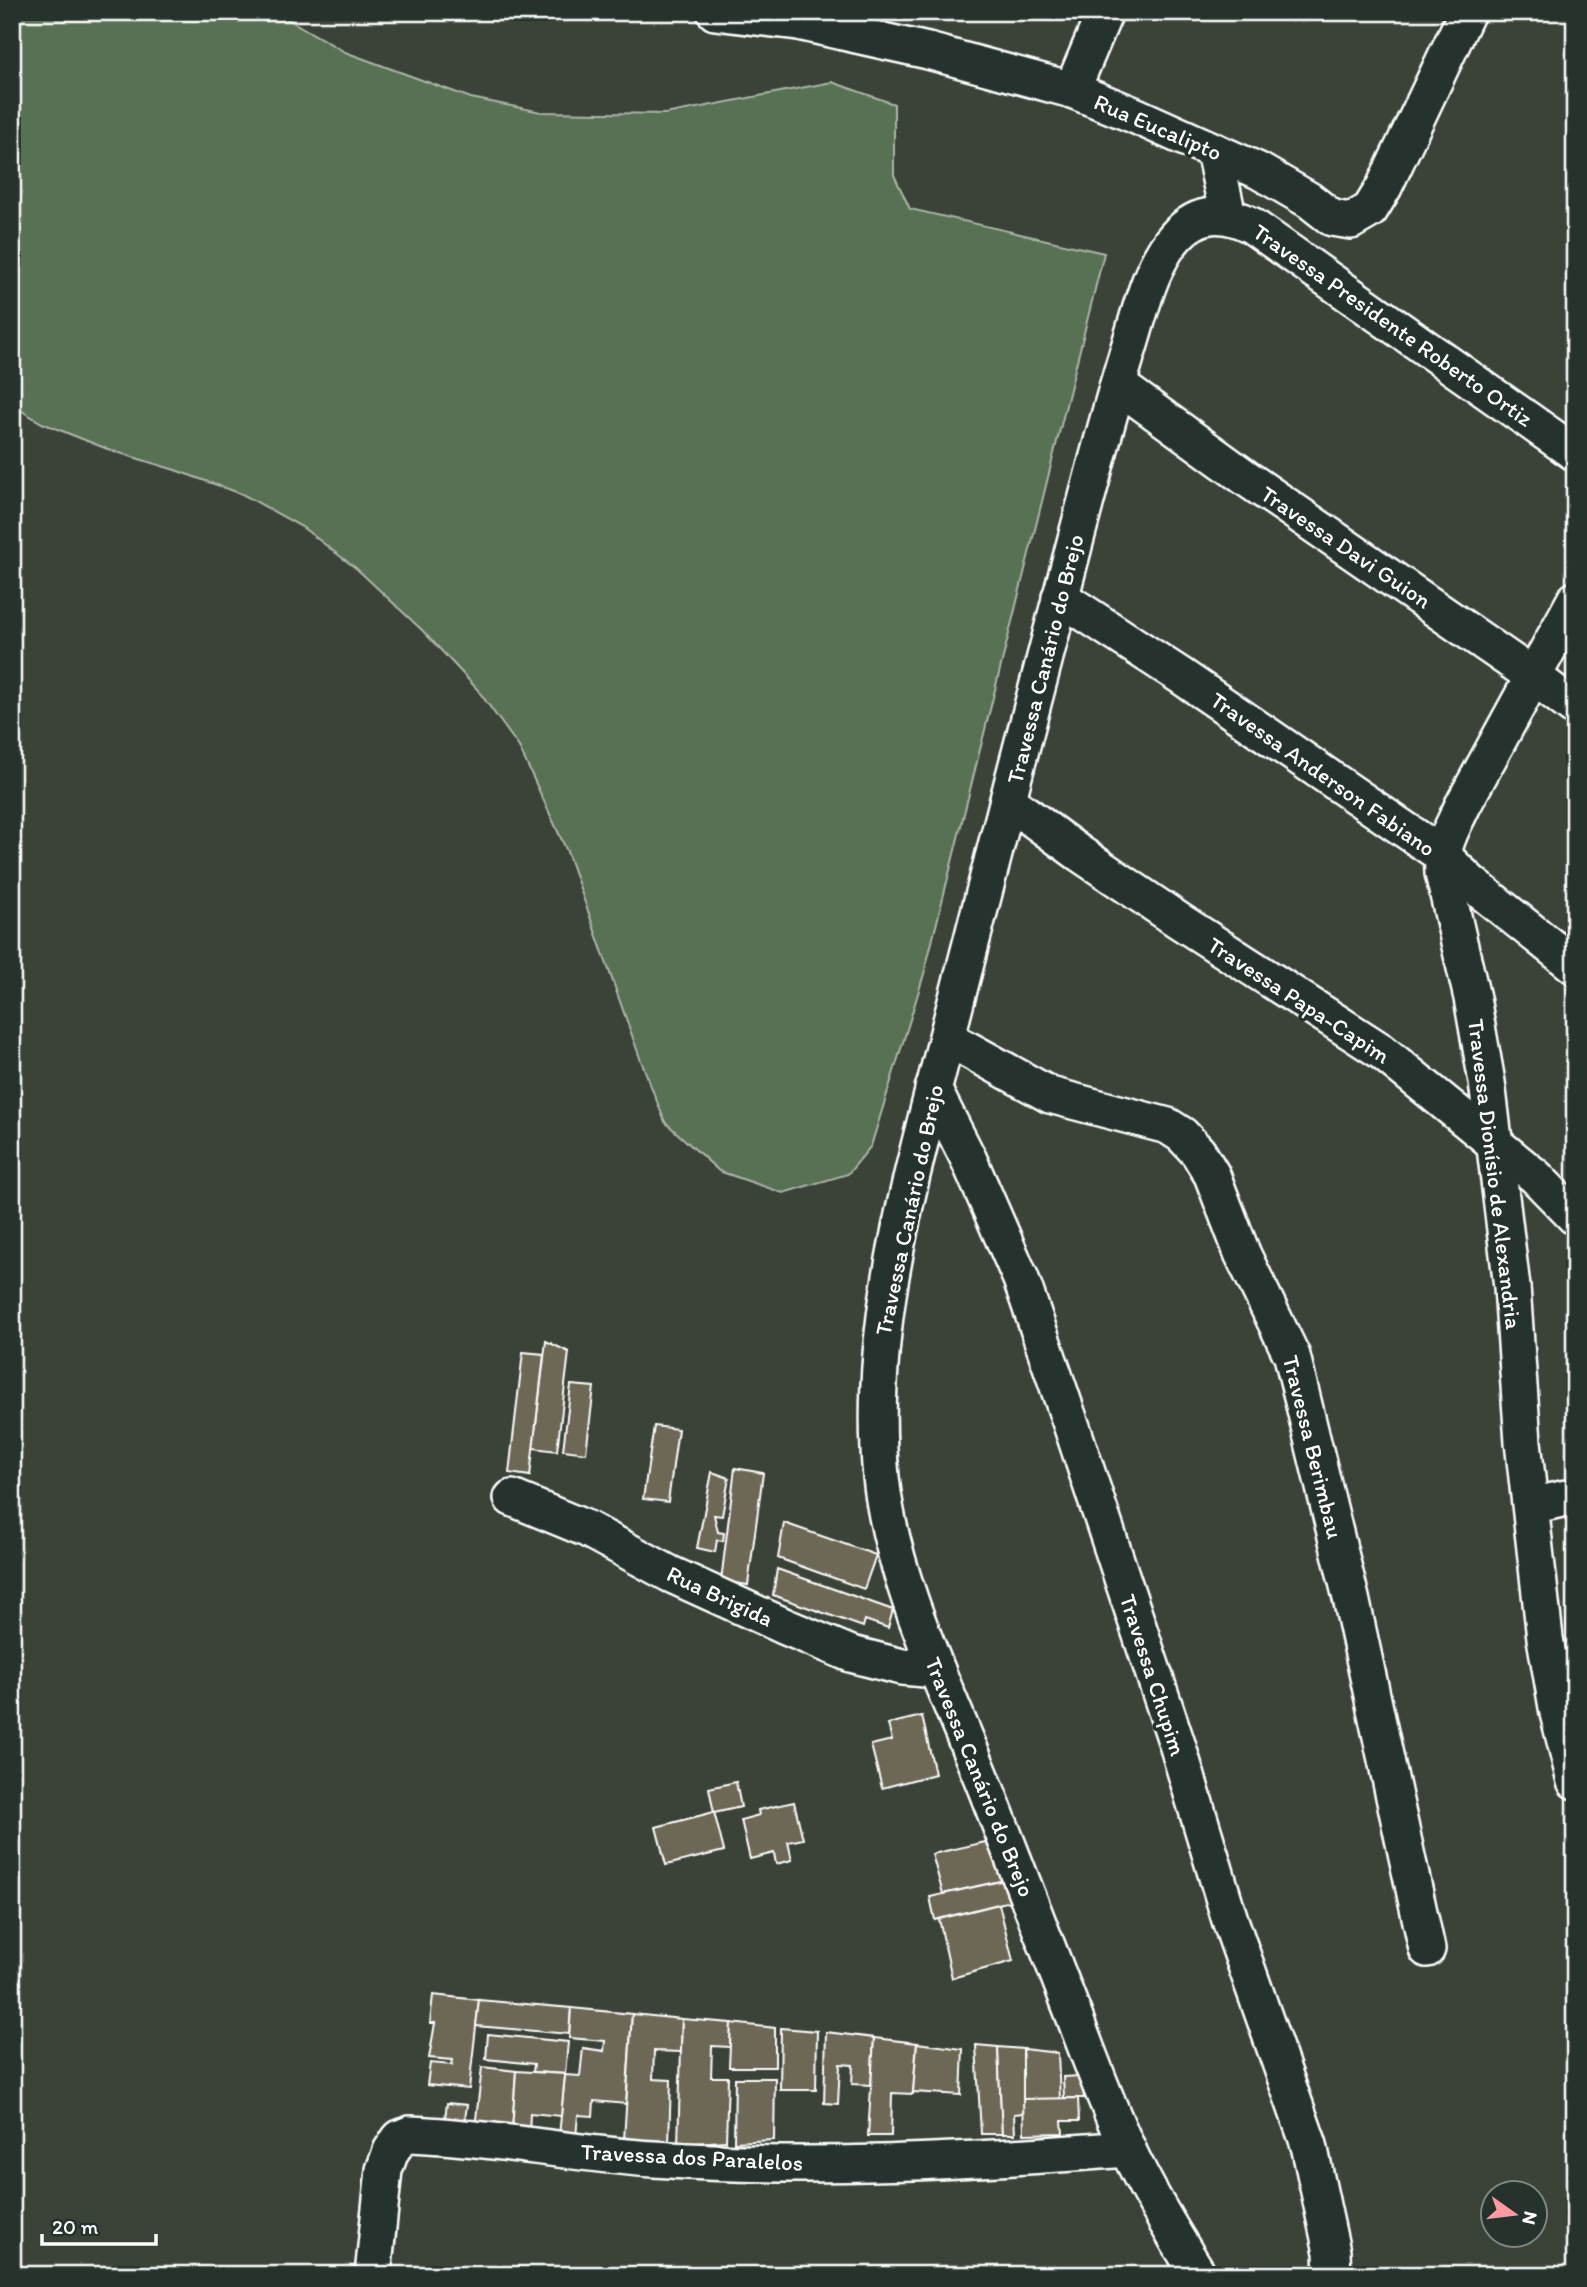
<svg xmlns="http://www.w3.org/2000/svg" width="1587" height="2287" font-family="Itim,sans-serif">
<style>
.green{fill:#586f53;stroke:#acb7a9;stroke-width:2}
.building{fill:#6d6755;stroke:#fff;stroke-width:2}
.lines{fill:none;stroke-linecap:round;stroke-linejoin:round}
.minor-casing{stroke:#fff;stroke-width:40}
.minor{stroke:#26332d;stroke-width:35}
.labels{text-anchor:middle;stroke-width:7;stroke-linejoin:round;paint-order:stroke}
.street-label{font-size:23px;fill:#fff;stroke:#26332d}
</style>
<rect width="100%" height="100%" fill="#3b4339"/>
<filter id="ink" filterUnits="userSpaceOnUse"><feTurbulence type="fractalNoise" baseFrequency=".0143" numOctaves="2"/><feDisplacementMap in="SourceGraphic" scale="14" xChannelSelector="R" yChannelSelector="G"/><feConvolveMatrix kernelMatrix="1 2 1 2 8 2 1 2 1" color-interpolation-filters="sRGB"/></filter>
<g filter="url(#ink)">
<polygon class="green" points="12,12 275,12 345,52 471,98 541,112 665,114 832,82 894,104 894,175 910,209 1104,253 924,974 871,1146 848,1174 783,1193 719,1171 665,1122 640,1058 566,849 519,747 477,689 423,631 357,569 302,527 242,494 175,470 110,450 42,423 12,405"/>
<g class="building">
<polygon points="546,1341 569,1352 557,1451 533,1448"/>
<polygon points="523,1352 544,1354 530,1476 509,1473"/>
<polygon points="571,1385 594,1387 586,1453 563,1450"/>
<polygon points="654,1426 678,1429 668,1502 643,1499"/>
<polygon points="735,1468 763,1473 748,1585 721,1581"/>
<polygon points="712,1472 729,1478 722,1516 714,1515 718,1532 724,1533 723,1541 717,1540 715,1552 697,1548"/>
<polygon points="784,1523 876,1555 864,1589 778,1558"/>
<polygon points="777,1569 893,1610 888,1628 865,1620 863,1627 773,1595"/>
<polygon points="922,1716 935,1774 882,1788 871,1745 892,1740 888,1724"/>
<polygon points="736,1782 741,1807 714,1813 709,1788"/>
<polygon points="794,1802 803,1839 788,1842 792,1860 776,1864 774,1853 750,1859 741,1820 759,1815 758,1810"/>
<polygon points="714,1812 724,1851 666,1865 656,1827"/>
<polygon points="990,1841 1005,1880 943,1894 932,1854"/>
<polygon points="1005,1880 1014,1900 935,1920 930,1897"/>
<polygon points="999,1904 1013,1961 952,1978 939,1919"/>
<polygon points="433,1995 479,2000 469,2089 427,2085 430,2063 452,2065 453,2060 429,2058 435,2023 430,2023"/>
<polygon points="479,2000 571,2008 569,2034 476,2026"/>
<polygon points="571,2008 632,2014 626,2104 594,2101 593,2116 578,2115 576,2137 559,2136 565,2075 580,2076 583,2048 604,2051 605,2041 569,2038"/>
<polygon points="632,2014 682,2019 681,2052 654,2051 653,2079 671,2080 669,2143 624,2140"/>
<polygon points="682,2019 731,2023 730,2047 712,2046 711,2077 728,2077 726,2141 678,2144"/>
<polygon points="731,2023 775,2028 775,2067 729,2067"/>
<polygon points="781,2028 817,2031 816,2090 780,2090"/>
<polygon points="826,2032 874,2038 871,2085 852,2084 853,2065 840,2064 838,2104 824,2103"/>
<polygon points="488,2034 568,2042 565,2074 533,2072 534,2064 486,2059"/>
<polygon points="874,2038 917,2043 913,2094 892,2093 891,2136 868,2136"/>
<polygon points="917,2043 963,2049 961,2095 913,2092"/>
<polygon points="976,2045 998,2047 1002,2134 981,2134"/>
<polygon points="998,2047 1023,2049 1024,2113 1014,2114 1015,2134 1002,2134"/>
<polygon points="1023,2049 1058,2053 1060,2099 1023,2099"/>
<polygon points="482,2067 516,2071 512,2131 475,2128"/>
<polygon points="516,2071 565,2074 561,2116 530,2113 529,2133 512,2131"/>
<polygon points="1082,2076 1084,2098 1064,2098 1063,2077"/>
<polygon points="735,2078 775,2078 774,2140 734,2142"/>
<polygon points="1078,2098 1079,2121 1062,2121 1063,2133 1024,2134 1023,2099"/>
<polygon points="447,2103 467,2105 464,2127 444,2125"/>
</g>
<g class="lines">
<g class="minor-casing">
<g id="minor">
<polyline points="715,12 798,22 928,51 1072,90 1134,115 1259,171 1309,200 1332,218 1351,221 1370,210 1384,187 1467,12"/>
<polyline points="1072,90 1105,12"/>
<polyline points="1214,151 1228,216"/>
<polyline points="1118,385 1246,478 1533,676 1575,708"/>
<polyline points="1060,597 1181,676 1442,855 1471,883 1575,966"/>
<path d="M 1575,600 L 1463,805 C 1451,831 1441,844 1443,873 L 1472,998 L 1487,1082 L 1512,1287 L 1523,1442 L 1545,1638 L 1558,1713 L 1575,1781"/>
<polyline points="1008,801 1079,853 1178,920 1381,1051 1536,1177 1575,1217"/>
<polyline points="947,1038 1050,1095 1168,1126 1182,1135 1198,1152 1212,1175 1242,1253 1292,1356 1351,1598 1427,1949"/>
<polyline points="933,1089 969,1160 1021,1279 1074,1433 1178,1747 1230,1920 1309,2145 1332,2252 1333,2275"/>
<polyline points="512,1498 587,1529 670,1574 786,1627 851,1654 902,1667 937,1670"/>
<polyline points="1531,1506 1575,1496"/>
<path d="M 373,2275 L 384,2170 L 391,2151 L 400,2138 L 410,2134 C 492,2137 573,2154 654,2159 C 811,2170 970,2161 1128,2149"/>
<path d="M 1199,2275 C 1173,2234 1148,2193 1127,2148 C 1107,2104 1090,2059 1073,2013 C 1044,1940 1016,1867 988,1794 C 949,1694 892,1584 881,1477 C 866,1323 913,1173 950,1025 C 987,881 1024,736 1062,592 C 1083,512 1103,433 1127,354 C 1138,320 1146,280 1166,249 C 1188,216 1215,206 1251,225 L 1575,453"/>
</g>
</g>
<use href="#minor" class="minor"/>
</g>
</g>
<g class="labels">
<g class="street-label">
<text transform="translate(1158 127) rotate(23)" y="8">Rua Eucalipto</text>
<text transform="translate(1393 325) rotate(35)" y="8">Travessa Presidente Roberto Ortiz</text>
<text transform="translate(1346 547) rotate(34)" y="8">Travessa Davi Guion</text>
<text transform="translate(1045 659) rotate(-76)" y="8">Travessa Canário do Brejo</text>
<text transform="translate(1323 774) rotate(35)" y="8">Travessa Anderson Fabiano</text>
<text transform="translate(1299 1000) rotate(33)" y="8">Travessa Papa-Capim</text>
<text transform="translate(1495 1174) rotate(83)" y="8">Travessa Dionísio de Alexandria</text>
<text transform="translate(909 1210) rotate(-78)" y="8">Travessa Canário do Brejo</text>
<text transform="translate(1313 1447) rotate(76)" y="8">Travessa Berimbau</text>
<text transform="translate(720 1596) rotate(25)" y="8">Rua Brigida</text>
<text transform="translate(1153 1675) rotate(72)" y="8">Travessa Chupim</text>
<text transform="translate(980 1777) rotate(68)" y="8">Travessa Canário do Brejo</text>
<text transform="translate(692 2157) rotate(3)" y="8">Travessa dos Paralelos</text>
</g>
</g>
<rect width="1587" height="2287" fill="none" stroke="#26332d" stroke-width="42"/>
<rect x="21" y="21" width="1545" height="2245" fill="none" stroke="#fff" stroke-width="2.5" filter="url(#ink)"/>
<g transform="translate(1514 2214) rotate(104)"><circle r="33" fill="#26332d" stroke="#7d8581" stroke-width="2"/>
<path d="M0-5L12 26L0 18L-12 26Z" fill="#ff9aa2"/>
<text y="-10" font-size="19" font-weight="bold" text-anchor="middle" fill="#ffffff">N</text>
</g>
<path d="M42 2234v10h114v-10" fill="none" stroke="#ffffff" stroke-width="3.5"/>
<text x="52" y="2234" font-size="21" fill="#ffffff" stroke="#26332d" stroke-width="5" paint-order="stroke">20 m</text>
</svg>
